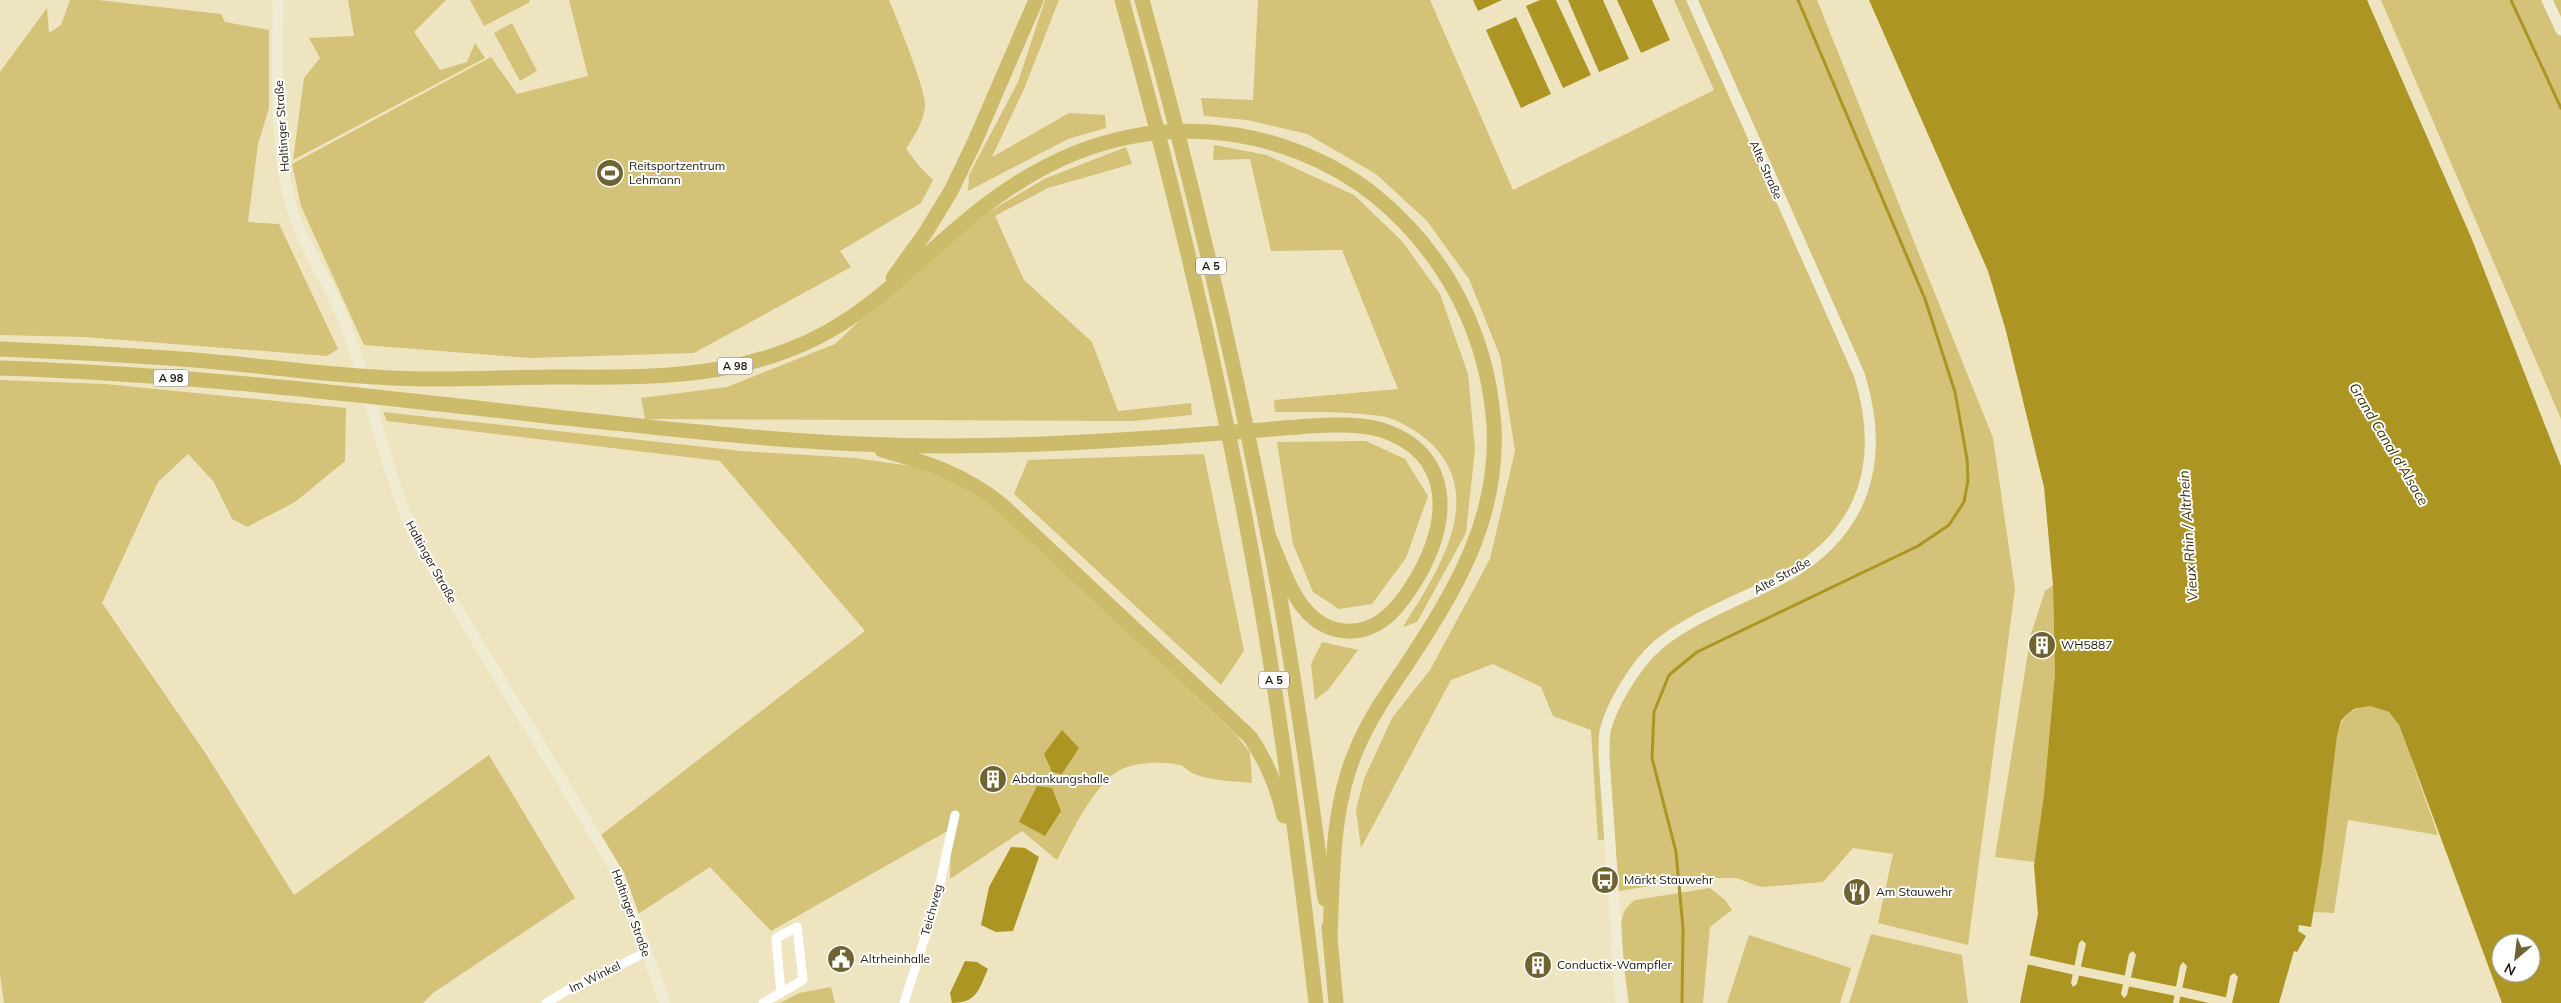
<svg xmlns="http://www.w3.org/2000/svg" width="2561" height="1003" font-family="Mulish,sans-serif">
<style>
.green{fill:#d3c277}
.water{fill:#ac9522;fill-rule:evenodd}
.pier{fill:#eee5c0}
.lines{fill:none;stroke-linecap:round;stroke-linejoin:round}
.stream{stroke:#ac9522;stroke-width:3}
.street{stroke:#fff;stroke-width:9}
.secondary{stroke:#f0ebd3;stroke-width:11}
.highway{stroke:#ccbb6b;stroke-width:15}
.labels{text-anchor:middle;stroke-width:4;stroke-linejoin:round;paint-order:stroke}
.shield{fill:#fff;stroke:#636157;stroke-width:1}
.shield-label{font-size:11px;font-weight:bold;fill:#201d0f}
.street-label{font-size:12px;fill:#201d0f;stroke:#fff}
.poi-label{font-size:12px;fill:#201d0f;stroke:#fff;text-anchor:start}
.water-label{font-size:14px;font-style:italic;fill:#3e3405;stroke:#fff}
</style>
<rect width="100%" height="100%" fill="#eee5c0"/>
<g class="green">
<polygon points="70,0 98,0 221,14 225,22 269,30 269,108 258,144 248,222 279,224 338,349 327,356 84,337 0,335 0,72 47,8 49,33 61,25"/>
<polygon points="348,0 446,0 414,32 440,70 467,62 475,43 485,58 293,160 304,78 320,58 309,38 354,36"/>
<polygon points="470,0 529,0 530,2 484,26"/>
<path d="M 569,0 L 889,0 C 896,17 928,94 925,107 C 923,123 914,136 906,149 L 920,167 L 933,180 L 921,203 L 840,251 L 851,267 L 694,353 L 530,358 L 364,345 L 301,206 L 292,164 L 491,57 L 517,94 L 588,76 Z"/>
<polygon points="1045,0 1059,0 1024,89 992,157 1069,113 1105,115 1106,128 1068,139 968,191 969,175 1018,82"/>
<polygon points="1258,0 1430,0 1513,190 1714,90 1674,0 1817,0 1993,438 2015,589 1968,945 1878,923 1893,854 1853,848 1823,882 1761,887 1736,878 1701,878 1618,891 1615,839 1598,840 1591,730 1553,716 1541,687 1493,664 1451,680 1361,848 1356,810 1364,779 1392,718 1430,670 1490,559 1515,451 1500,356 1469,279 1427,221 1376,174 1307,134 1247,120 1204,116 1201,98 1253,100"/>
<polygon points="2381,0 2561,0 2561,419"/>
<polygon points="512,23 537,71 520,81 494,33"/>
<path d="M 1214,145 L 1267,155 L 1354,195 L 1402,241 L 1440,294 L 1468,374 L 1475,449 L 1466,533 L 1417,622 L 1403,627 C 1435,575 1487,501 1433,445 C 1420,433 1399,419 1381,416 C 1346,411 1309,412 1275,412 L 1274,400 L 1398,389 L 1342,250 L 1271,251 L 1250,159 L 1213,160 Z"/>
<polygon points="1126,147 1132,164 1048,188 995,216 1024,280 1092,342 1118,411 1191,403 1192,415 1133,421 645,419 641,398 727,387 835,344 950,235 1044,179"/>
<polygon points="0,380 105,384 346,408 345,461 295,502 247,527 232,519 214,482 188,454 158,482 102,603 206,754 294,895 489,755 575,898 433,993 423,1003 4,1003 0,975"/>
<path d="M 383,412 L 741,451 L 855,458 L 911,466 L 957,483 L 1000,511 L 1235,734 L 1250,752 L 1252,783 C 1232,781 1211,781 1192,773 C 1188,771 1184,766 1180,765 C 1163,761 1135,762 1120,770 C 1094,784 1071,834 1057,860 L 1022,831 L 950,879 L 951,829 L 771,931 L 710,867 L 638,914 L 623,876 L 601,835 L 865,631 L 720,461 L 387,421 Z"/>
<polygon points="1366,441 1405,459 1428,496 1406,558 1372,604 1339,609 1313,592 1293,544 1277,442"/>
<polygon points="1204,454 1244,651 1221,685 1014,494 1028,460"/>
<polygon points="2053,585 2055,673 2044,794 2035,862 1995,857 2031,634 2045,591"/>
<polygon points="1322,642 1358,650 1329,689 1315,700 1311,664"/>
<path d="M 2370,706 L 2389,712 L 2399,725 L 2438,835 L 2348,820 L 2334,913 L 2313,912 L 2337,736 C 2343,714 2348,710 2370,706 Z"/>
<path d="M 1710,888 L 1725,900 L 1732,910 L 1710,927 L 1703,1003 L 1629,1003 C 1627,983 1617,933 1623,915 C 1625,909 1629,905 1635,900 Z"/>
<polygon points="1871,934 1962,955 1968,1003 1849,1003"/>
<polygon points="1749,935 1851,968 1840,1003 1727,1003"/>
<polygon points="831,987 835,1003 780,1003 799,993"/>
</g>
<g class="water">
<polygon points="1473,0 1502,0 1478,11"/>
<polygon points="1540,0 1556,0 1591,75 1563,88 1526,6"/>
<polygon points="1568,0 1603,0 1629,59 1599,72"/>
<polygon points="1617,0 1652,0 1670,40 1641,53"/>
<path d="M 1869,0 L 2367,0 L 2471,237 L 2561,466 L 2561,1003 L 2502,1003 L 2399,725 L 2389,712 L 2370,706 L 2354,709 L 2346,715 L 2341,721 L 2337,736 L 2322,859 L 2311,927 L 2299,925 L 2298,931 L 2306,936 L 2297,952 L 2294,951 L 2279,1003 L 2232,1003 L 2238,977 L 2234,973 L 2230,976 L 2225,1003 L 2179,1003 L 2187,966 L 2183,962 L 2180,966 L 2173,1003 L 2020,1003 L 2038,914 L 2034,866 L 2044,794 L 2055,673 L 2053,585 L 2044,487 L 2006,331 L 1988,271 ZM 2082,940 L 2086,944 L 2077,984 L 2073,987 L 2071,983 L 2079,943 ZM 2501,943 L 2531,943 L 2531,973 L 2501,973 ZM 2133,951 L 2136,955 L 2127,995 L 2124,998 L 2121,994 L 2129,954 Z"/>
<polygon points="1516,17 1551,94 1521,108 1486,30"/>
<polygon points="1062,730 1079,748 1062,774 1052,772 1044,754"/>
<polygon points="1037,786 1052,788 1061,811 1045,836 1019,822"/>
<polygon points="1011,847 1025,848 1039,857 1013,931 996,932 981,925 989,887"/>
<path d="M 965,961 L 977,962 L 988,969 C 979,989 977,1003 952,1003 L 950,993 Z"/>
</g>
<g class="pier">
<polygon points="2028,955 2077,966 2075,975 2026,964"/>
<polygon points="2078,966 2127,976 2126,985 2076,975"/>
<polygon points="2129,977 2178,987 2176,996 2127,986"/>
<polygon points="2180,987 2229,998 2228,1003 2209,1003 2178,996"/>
</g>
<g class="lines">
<g class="stream">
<polyline points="2511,0 2561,108"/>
<polyline points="1682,1003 1683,928 1676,852 1652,758 1654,712 1669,675 1697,652 1918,546 1949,525 1964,502 1968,480 1967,459 1955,392 1925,299 1798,0"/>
</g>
<g class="street">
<polyline points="546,1003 566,991 645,953"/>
<polyline points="763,1003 803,980 797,927 776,938 781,993"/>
<polyline points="904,1003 935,906 955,815"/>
</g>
<g class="secondary">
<path d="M 278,0 C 278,65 273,153 294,215 C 308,255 334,290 348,331 C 373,403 387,477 419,546 L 619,875 L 665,1003"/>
<polyline points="2547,0 2561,30"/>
<path d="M 1621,1003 L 1604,757 C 1604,749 1604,739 1605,731 C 1612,703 1637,663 1658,645 C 1691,617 1747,597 1785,577 C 1866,532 1886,459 1859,374 L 1692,0"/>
</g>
<g class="highway">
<path d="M 1122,0 C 1178,201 1227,405 1262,611 C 1284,741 1301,872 1316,1003"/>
<path d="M 1142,0 C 1191,176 1233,355 1268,534 C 1292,655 1308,777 1325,899"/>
<polyline points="893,278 926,232 951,191 975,141 1036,0"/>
<path d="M 0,349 C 69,352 137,355 206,361 C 263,366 319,374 376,377 C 433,381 491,378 548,377 C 605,377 663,379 719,369 C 765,361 808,346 847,320 C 888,293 923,257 961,225 C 1034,163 1112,125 1210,132 C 1270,136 1332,160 1378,198 C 1447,256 1488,335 1494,426 C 1499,520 1455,591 1405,667 C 1388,692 1370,718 1358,746 C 1331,806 1333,873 1330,937"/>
<path d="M 0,368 C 189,374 377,397 565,418 C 663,428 762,440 861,444 C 989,450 1119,441 1247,431 C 1285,429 1347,419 1382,430 C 1455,454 1450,523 1417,578 C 1405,598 1390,620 1368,628 C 1354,633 1337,632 1324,625 C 1293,609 1282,565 1268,535"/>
<path d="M 882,450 C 926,462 965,475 1001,504 L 1250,737 C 1267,762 1277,786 1284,816"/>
<polyline points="1329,927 1336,1003"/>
</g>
</g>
<defs>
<g id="stadium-disc" transform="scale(1.4375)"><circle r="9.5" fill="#6f6431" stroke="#fff"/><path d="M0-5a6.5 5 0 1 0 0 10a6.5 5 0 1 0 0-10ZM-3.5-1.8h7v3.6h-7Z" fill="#fff"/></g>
<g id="building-disc" transform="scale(1.4375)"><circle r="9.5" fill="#6f6431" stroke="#fff"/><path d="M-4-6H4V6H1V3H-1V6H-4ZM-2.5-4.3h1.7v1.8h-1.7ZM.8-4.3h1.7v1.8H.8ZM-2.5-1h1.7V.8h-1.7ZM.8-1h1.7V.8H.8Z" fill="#fff"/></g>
<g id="bus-disc" transform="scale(1.4375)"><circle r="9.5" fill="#6f6431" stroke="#fff"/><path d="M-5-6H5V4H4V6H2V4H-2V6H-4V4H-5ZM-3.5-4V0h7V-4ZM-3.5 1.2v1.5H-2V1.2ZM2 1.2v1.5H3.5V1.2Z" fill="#fff"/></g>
<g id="restaurant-disc" transform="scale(1.4375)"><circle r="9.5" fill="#6f6431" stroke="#fff"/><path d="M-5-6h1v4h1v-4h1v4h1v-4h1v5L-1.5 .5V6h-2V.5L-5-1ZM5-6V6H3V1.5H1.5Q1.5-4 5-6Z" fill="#fff"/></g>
<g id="civic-disc" transform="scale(1.4375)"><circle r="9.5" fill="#6f6431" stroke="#fff"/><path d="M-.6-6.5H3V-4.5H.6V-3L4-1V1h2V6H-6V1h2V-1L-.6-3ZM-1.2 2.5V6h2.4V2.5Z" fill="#fff"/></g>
</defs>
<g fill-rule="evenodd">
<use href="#stadium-disc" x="610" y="173"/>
<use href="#building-disc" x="2042" y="645"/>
<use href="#building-disc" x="993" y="779"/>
<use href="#bus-disc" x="1605" y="880"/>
<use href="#restaurant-disc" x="1857" y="892"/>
<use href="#civic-disc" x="841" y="959"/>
<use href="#building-disc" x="1538" y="965"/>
</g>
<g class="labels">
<g class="shield">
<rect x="1196" y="257.5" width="30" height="17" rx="4"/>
<rect x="717.5" y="357.5" width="35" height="17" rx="4"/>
<rect x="153.5" y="369.5" width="35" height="17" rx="4"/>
<rect x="1259" y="671.5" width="30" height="17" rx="4"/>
</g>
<g class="shield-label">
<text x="1211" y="270">A 5</text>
<text x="735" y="370">A 98</text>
<text x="171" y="382">A 98</text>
<text x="1274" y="684">A 5</text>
</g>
<g class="street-label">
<text transform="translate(282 126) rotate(-94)" y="4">Haltinger Straße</text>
<text transform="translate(1766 170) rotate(66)" y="4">Alte Straße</text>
<text transform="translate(431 562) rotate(61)" y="4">Haltinger Straße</text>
<text transform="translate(1782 576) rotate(-29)" y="4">Alte Straße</text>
<text transform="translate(932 910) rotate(-75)" y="4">Teichweg</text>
<text transform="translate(631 913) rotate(70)" y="4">Haltinger Straße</text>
<text transform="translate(595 977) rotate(-26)" y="4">Im Winkel</text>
</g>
<g class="poi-label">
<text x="629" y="170">Reitsportzentrum<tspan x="629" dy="14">Lehmann</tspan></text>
<text x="2061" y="649">WH5887</text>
<text x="1012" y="783">Abdankungshalle</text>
<text x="1624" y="884">Märkt Stauwehr</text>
<text x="1876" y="896">Am Stauwehr</text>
<text x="860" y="963">Altrheinhalle</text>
<text x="1557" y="969">Conductix-Wampfler</text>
</g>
<g class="water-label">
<text transform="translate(2389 444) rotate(59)" y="5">Grand Canal d'Alsace</text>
<text transform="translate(2188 536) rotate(-94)" y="5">Vieux Rhin / Altrhein</text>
</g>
</g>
<g transform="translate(2516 958) rotate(208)"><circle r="24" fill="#ffffff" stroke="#a6a59f"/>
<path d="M0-4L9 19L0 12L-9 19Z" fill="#6f6431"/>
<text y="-8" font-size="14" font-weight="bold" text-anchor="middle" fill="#201d0f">N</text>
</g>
</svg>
